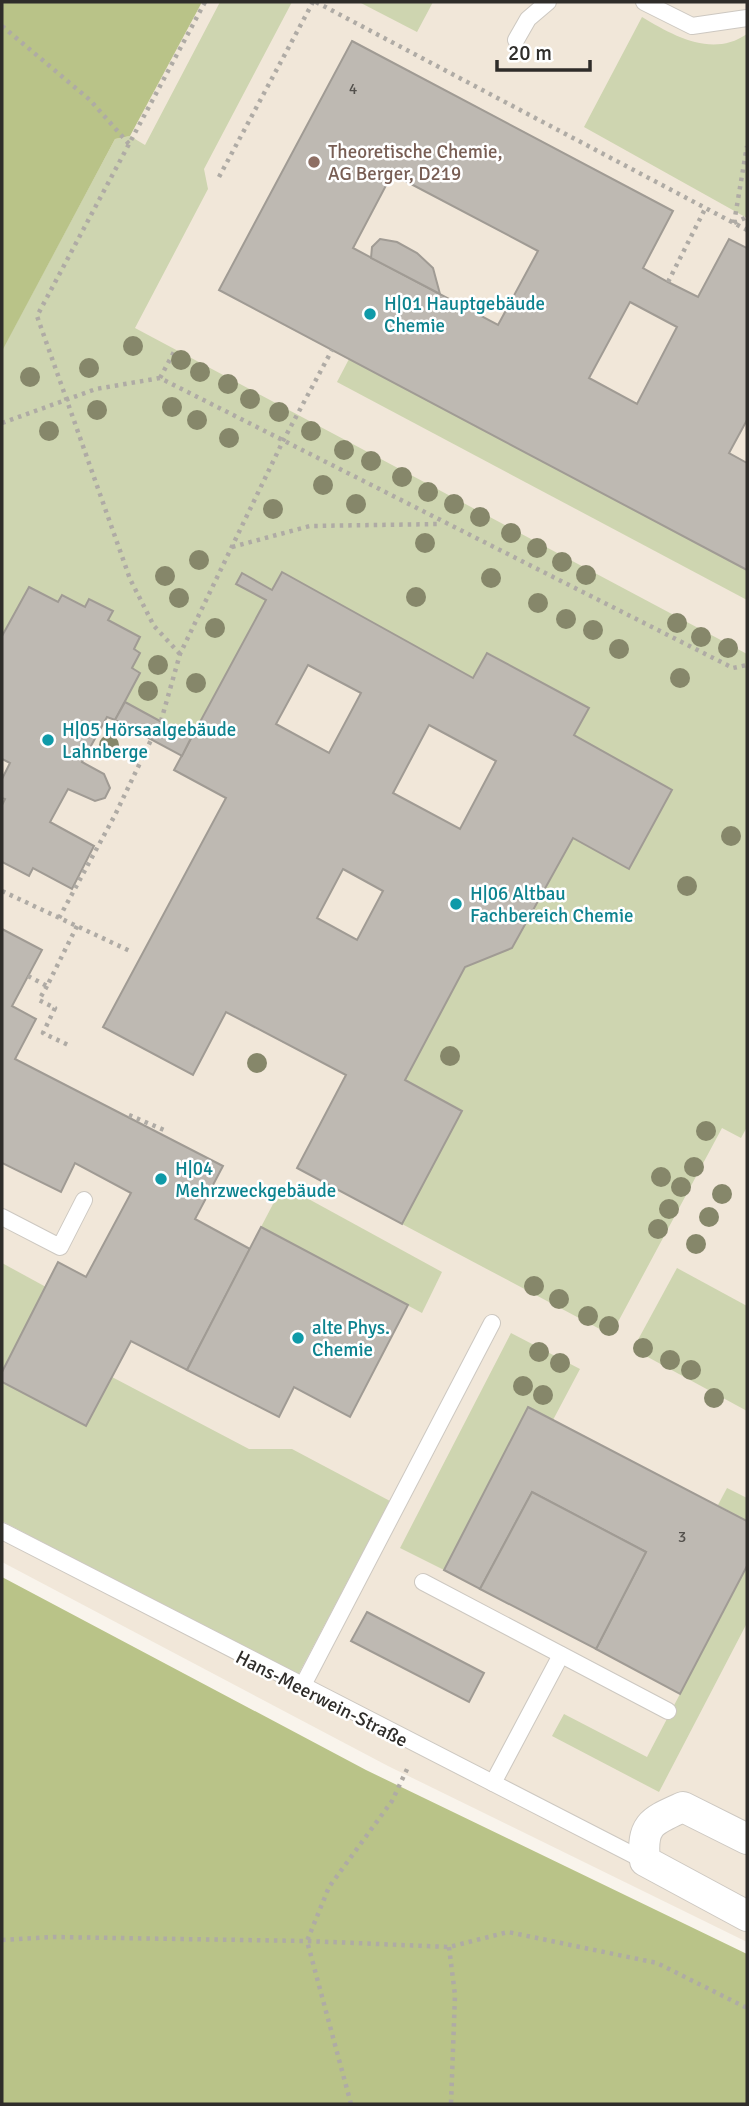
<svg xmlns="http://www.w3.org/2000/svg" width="749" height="2106" font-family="Signika,sans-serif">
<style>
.built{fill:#f1e7d9}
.green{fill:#ced5b0}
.forest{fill:#b9c388}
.building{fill:#beb9b2;stroke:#a09b94;stroke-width:2;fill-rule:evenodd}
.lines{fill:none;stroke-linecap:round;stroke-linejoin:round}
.lane-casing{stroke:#cdc8c1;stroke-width:18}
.street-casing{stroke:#cdc8c1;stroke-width:32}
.path{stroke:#afaba5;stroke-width:4.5;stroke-dasharray:3.5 5;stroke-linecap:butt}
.lane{stroke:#fff;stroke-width:16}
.street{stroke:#fff;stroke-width:30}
.tree{fill:#86876a}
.education-dot{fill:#8d6e63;stroke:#fff;stroke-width:2.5}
.culture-dot{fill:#0f9aa8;stroke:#fff;stroke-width:2.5}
.labels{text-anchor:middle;stroke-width:5;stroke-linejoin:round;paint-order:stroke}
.number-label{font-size:16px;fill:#53504c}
.education-label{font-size:19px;fill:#785e54;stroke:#fff;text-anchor:start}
.culture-label{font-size:19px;fill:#0d838f;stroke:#fff;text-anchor:start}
.street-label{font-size:19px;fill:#2f2d2a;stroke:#fff}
</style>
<rect width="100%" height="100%" fill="#f9f4ec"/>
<polygon class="built" points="2,2 747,2 747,1942 388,1766 2,1562"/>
<g class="green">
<polygon points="220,2 292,2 204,169 208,189 135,328 747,654 747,1127 741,1138 722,1128 611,1335 402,1224 462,1111 405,1080 465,967 512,948 573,838 629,869 672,790 574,735 588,708 488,653 473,678 282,573 272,590 242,574 236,584 266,600 191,738 125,702 140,673 132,668 140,653 134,649 140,637 108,620 112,611 90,599 85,607 62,595 58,602 29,587 2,636 2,350 115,139 130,136 145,145"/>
<polygon points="359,2 433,2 417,32"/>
<path d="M 642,17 C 674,36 712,58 747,34 L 747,218 L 584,127 Z"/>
<polygon points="349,359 747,570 747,600 337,382"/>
<polygon points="283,1185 442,1272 422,1313 261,1227"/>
<polygon points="2,1263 46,1287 2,1372"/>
<polygon points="677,1268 747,1306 747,1411 633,1349"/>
<polygon points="511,1333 580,1369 553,1420 528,1407 444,1570 400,1548"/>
<polygon points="112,1377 249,1449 292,1449 390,1501 297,1677 2,1521 2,1382 86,1426"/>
<polygon points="727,1488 747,1498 747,1521 718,1505"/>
<polygon points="747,1566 747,1623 659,1792 552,1736 564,1714 647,1757"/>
</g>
<g class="forest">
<polygon points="2,2 202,2 130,136 115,139 2,351"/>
<polygon points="2,1577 366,1770 747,1954 747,2104 2,2104"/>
</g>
<g class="building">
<path d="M 352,41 L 673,211 L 643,268 L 668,282 L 698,297 L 729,239 L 747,248 L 747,420 L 729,453 L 747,463 L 747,570 L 219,290 ZM 392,174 L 538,251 L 498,325 L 353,248 ZM 630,302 L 677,327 L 637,404 L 589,378 Z"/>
<polygon points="380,239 397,242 417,253 433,268 440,294 371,258 372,247"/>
<path d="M 282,572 L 473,678 L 487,653 L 589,708 L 574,735 L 672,790 L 629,869 L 573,838 L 512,948 L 465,967 L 405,1080 L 462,1111 L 402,1224 L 297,1168 L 346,1075 L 226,1012 L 193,1075 L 103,1027 L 226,798 L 174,770 L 266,600 L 236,584 L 242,573 L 272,590 ZM 308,665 L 361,693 L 329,753 L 276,724 ZM 429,725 L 496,761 L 460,829 L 393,793 ZM 343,869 L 383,891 L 357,940 L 317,918 Z"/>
<polygon points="29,587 58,602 62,595 85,607 89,599 113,611 108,620 140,637 134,649 140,653 132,668 140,673 115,720 107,717 82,762 104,774 110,788 105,798 95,801 68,789 50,822 94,846 72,889 33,868 29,876 2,862 2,805 5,799 2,798 2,779 10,763 2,759 2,636"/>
<polygon points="125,702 191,738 182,756 115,720"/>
<polygon points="2,929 42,950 12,1006 36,1019 15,1059 223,1166 195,1219 250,1249 187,1370 131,1341 86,1426 2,1382 2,1372 58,1262 86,1277 131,1193 75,1163 61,1192 2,1163"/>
<polygon points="261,1227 408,1305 350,1417 294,1387 279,1417 187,1370"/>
<polygon points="528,1407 747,1521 747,1566 680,1694 596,1649 646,1552 532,1492 480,1589 444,1570"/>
<polygon points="532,1492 646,1552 596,1649 480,1589"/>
<polygon points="367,1612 484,1673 469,1702 351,1641"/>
</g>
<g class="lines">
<g class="lane-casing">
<g id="lane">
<polyline points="644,2 692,26 747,18"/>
<polyline points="516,40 528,19 548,2"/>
<polyline points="2,1217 60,1247 84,1200"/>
<polyline points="2,1531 645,1861"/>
<polyline points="423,1582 668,1711"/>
<polyline points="302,1687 492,1323"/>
<polyline points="493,1783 561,1655"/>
</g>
</g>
<g class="street-casing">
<path id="street" d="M 747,1839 L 683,1807 C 652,1821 641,1824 645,1861 L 747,1916"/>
</g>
<g class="path">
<polyline points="316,2 747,230"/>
<polyline points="2,26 90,100 129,144"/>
<polyline points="219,177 313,2"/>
<polyline points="734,223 747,146"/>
<polyline points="734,223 747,217"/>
<polyline points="668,282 706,207"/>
<polyline points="160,378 175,350"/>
<polyline points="2,423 96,389 160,378 733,668 747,665"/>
<polyline points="232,547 310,526 441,524"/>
<polyline points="180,654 154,626 130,579 37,316 205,2"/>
<polyline points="161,721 180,654 283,441 332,350"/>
<polyline points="2,891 130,951"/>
<polyline points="59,918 115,815 151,740"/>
<polyline points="28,976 47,986 77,926"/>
<polyline points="47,986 39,1000 55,1008 43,1033 68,1045"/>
<polyline points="129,1115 164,1130"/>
<polyline points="2,1940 54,1937 307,1941 449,1947 508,1932 657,1963 747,2008"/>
<polyline points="449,1947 455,1995 451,2104"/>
<polyline points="351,2104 307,1941 329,1887 392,1801 409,1765"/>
</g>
<use href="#lane" class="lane"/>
<use href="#street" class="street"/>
</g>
<g class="tree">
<circle cx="133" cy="346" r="10"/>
<circle cx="181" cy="360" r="10"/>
<circle cx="89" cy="368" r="10"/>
<circle cx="200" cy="372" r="10"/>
<circle cx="30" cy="377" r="10"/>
<circle cx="228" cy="384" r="10"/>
<circle cx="250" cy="399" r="10"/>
<circle cx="172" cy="407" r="10"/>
<circle cx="97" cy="410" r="10"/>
<circle cx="279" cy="412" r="10"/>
<circle cx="197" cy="420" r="10"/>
<circle cx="49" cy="431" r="10"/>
<circle cx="311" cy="431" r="10"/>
<circle cx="229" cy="438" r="10"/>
<circle cx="344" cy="450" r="10"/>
<circle cx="371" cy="461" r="10"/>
<circle cx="402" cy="477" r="10"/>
<circle cx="323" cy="485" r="10"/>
<circle cx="428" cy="492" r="10"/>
<circle cx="356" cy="504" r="10"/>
<circle cx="454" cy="504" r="10"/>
<circle cx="273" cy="509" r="10"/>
<circle cx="480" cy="517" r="10"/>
<circle cx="511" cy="533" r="10"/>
<circle cx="425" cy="543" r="10"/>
<circle cx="537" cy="548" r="10"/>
<circle cx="199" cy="560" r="10"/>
<circle cx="562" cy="562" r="10"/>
<circle cx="586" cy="575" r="10"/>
<circle cx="165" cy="576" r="10"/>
<circle cx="491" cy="578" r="10"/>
<circle cx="416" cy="597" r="10"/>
<circle cx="179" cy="598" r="10"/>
<circle cx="538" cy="603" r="10"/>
<circle cx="566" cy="619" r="10"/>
<circle cx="677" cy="623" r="10"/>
<circle cx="215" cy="628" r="10"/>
<circle cx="593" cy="630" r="10"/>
<circle cx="701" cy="637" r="10"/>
<circle cx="728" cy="648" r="10"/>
<circle cx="619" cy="649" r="10"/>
<circle cx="158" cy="665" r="10"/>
<circle cx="680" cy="678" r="10"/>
<circle cx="196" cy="683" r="10"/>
<circle cx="148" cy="691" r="10"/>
<circle cx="109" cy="745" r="10"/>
<circle cx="731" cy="836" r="10"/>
<circle cx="687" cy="886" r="10"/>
<circle cx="450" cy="1056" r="10"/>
<circle cx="257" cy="1063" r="10"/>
<circle cx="706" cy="1131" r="10"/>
<circle cx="694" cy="1167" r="10"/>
<circle cx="661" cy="1177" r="10"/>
<circle cx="681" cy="1187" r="10"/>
<circle cx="722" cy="1194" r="10"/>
<circle cx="669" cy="1209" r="10"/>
<circle cx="709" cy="1217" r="10"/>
<circle cx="658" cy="1229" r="10"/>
<circle cx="696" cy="1244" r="10"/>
<circle cx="534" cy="1286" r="10"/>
<circle cx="559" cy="1299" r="10"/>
<circle cx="588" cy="1316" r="10"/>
<circle cx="609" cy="1326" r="10"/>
<circle cx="643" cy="1348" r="10"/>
<circle cx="539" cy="1352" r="10"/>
<circle cx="670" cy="1360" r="10"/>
<circle cx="560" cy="1363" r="10"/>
<circle cx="691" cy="1370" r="10"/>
<circle cx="523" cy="1386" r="10"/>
<circle cx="543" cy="1395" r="10"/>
<circle cx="714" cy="1398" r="10"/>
</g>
<circle class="education-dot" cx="314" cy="162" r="7"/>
<g class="culture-dot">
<circle cx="370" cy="314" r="7"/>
<circle cx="48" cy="740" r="7"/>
<circle cx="456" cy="904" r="7"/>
<circle cx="161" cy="1179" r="7"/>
<circle cx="298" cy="1338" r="7"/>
</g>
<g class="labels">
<g class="number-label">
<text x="353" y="94">4</text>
<text x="682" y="1542">3</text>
</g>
<g class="education-label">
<text x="328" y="158">Theoretische Chemie,<tspan x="328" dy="22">AG Berger, D219</tspan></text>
</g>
<g class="culture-label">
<text x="384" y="310">H|01 Hauptgebäude<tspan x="384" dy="22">Chemie</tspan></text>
<text x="62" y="736">H|05 Hörsaalgebäude<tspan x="62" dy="22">Lahnberge</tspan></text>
<text x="470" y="900">H|06 Altbau<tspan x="470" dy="22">Fachbereich Chemie</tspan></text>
<text x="175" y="1175">H|04<tspan x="175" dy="22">Mehrzweckgebäude</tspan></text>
<text x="312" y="1334">alte Phys.<tspan x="312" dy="22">Chemie</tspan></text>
</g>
<g class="street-label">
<text transform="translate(322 1698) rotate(27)" y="7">Hans-Meerwein-Straße</text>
</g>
</g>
<rect width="749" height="2106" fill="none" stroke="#2f2d2a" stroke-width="7"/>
<path d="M497 60v10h93v-10" fill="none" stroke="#2f2d2a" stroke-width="3.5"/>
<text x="508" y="60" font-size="21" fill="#2f2d2a" stroke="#ffffff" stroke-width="5" paint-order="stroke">20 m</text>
</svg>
